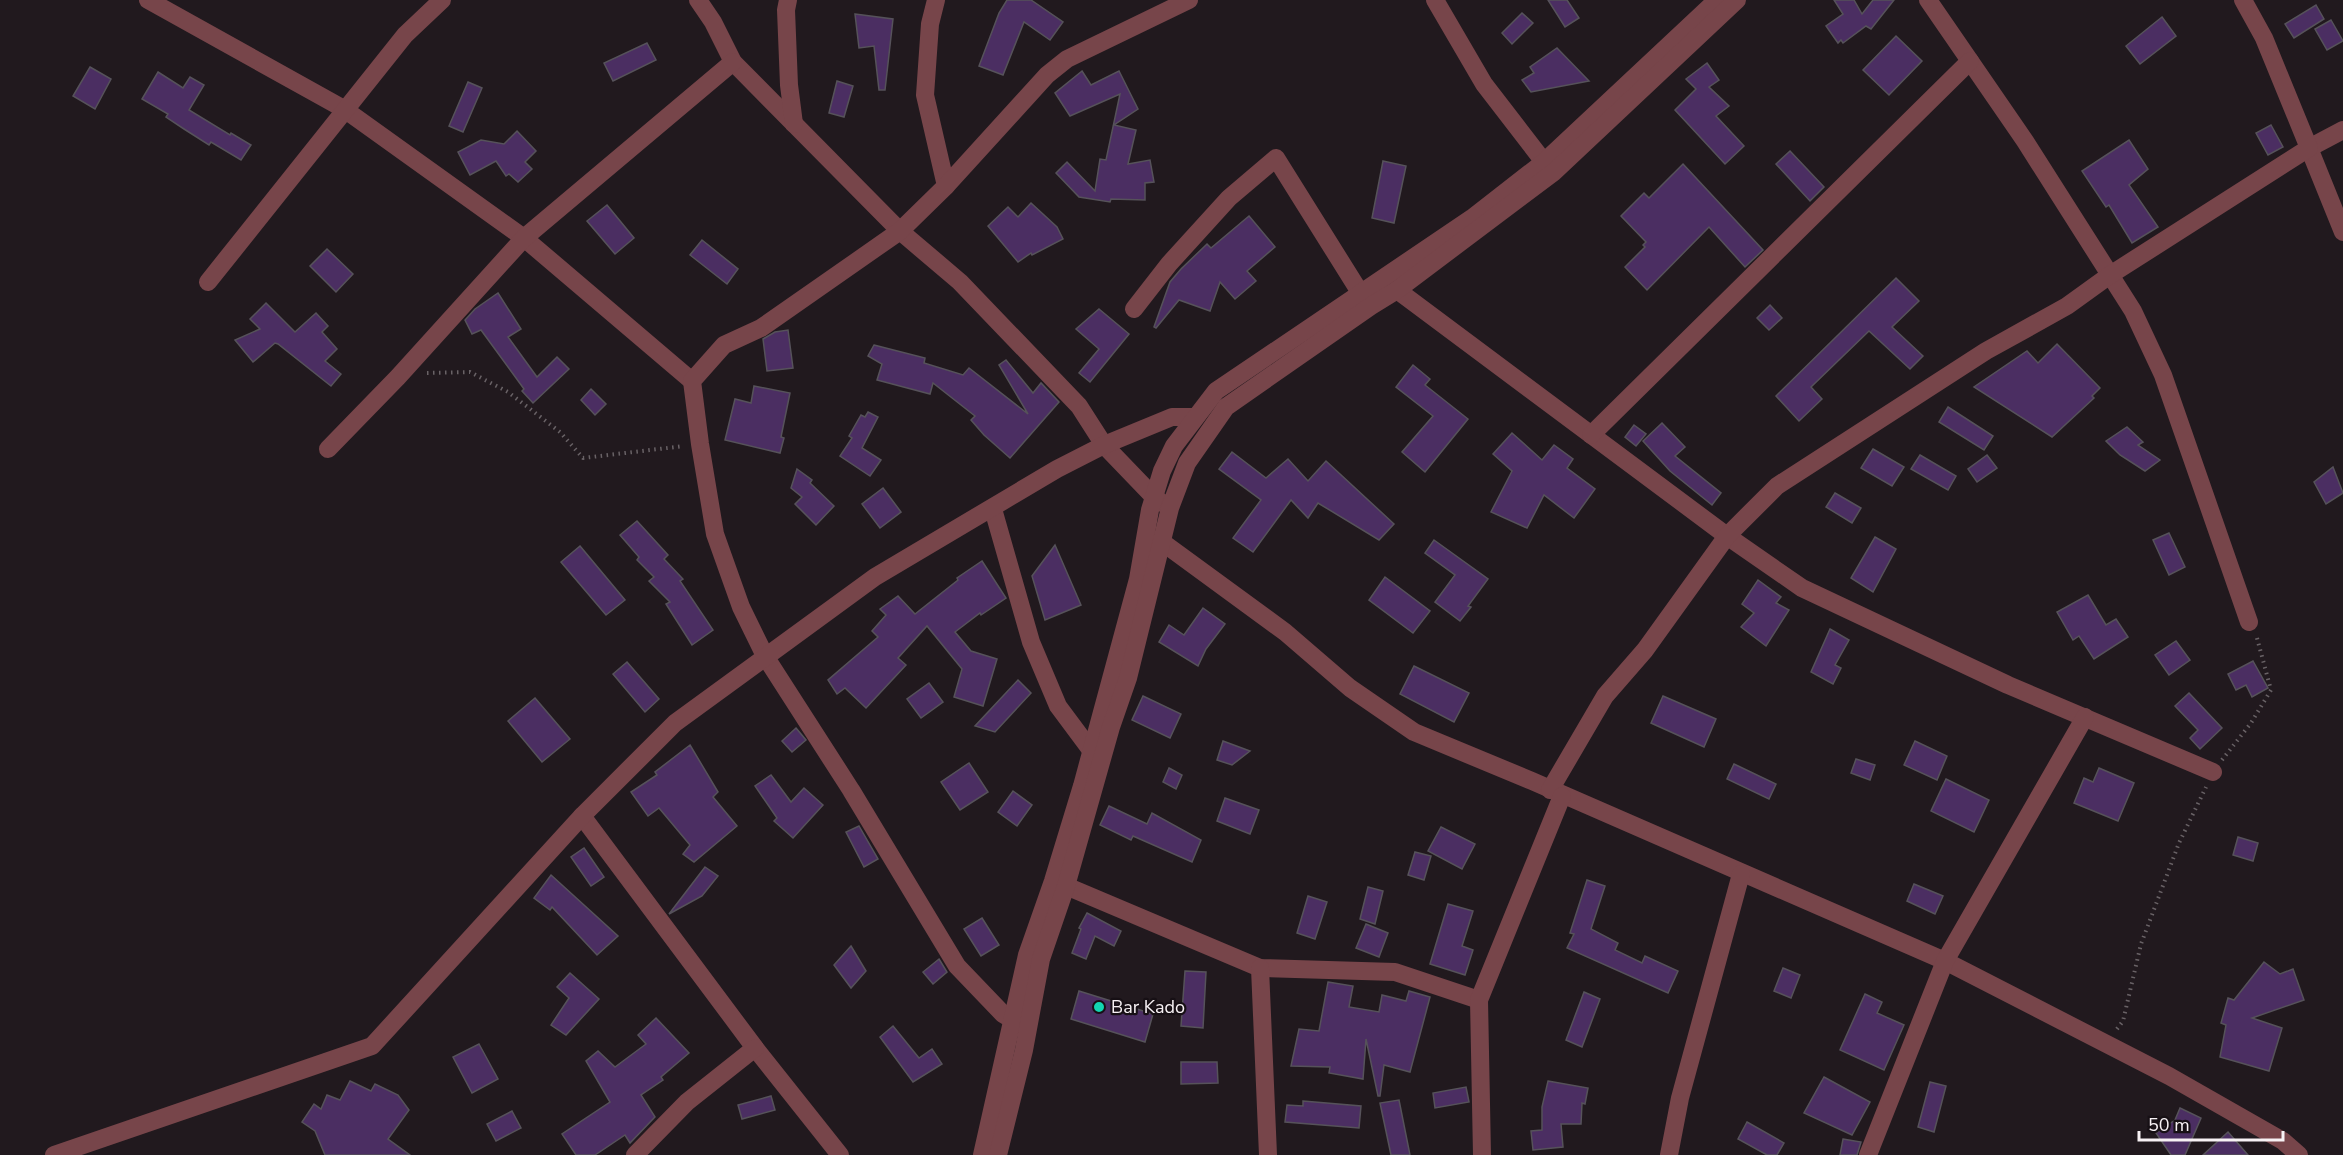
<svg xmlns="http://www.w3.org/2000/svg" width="2343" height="1155" font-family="'Nunito Sans',sans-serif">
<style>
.building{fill:#4b2e62;stroke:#56525a;stroke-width:1.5}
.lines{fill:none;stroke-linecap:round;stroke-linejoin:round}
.path{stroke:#696266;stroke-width:4;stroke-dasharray:1.5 4.5;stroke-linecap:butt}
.street{stroke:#77454a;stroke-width:18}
.poi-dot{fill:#13d5b3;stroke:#171015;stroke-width:2}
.labels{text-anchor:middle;stroke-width:4.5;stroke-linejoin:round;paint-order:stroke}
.poi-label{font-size:18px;fill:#f7f1f4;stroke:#171015;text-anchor:start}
</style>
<rect width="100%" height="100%" fill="#21191e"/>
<g class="building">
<polygon points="1007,0 1031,0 1063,22 1050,40 1024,22 1003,75 979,66 999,13"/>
<polygon points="1548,0 1567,0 1579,18 1565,27"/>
<polygon points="1834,0 1854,0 1862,14 1873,0 1894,0 1871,29 1866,26 1843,43 1841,40 1838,43 1826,26 1843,14"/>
<polygon points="2316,5 2324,19 2294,38 2285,24"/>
<polygon points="1522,13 1533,23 1512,44 1502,33"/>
<polygon points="855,14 893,19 885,90 879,90 874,46 859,48"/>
<polygon points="2162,17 2176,36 2140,64 2126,46"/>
<polygon points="2331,20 2343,41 2327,50 2315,29"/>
<polygon points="1896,36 1922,61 1889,95 1863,70"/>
<polygon points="647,43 656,60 613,81 604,63"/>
<polygon points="1557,48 1589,81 1531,92 1522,80 1534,73 1530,67"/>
<polygon points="1707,63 1719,80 1709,87 1729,106 1716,116 1744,146 1725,164 1675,110 1696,89 1686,79"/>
<polygon points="90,67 111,79 95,109 73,96"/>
<polygon points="1082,71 1091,85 1119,71 1138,109 1114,125 1136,130 1128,164 1150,160 1154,182 1145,183 1145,200 1111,199 1110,202 1079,197 1056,173 1067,162 1095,191 1100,159 1106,160 1120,94 1070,116 1055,93"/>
<polygon points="158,72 183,88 190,77 204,85 189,110 230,135 231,133 251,145 241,160 211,142 209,145 184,129 166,117 168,114 142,99"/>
<polygon points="837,81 853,86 844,117 829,113"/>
<polygon points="468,82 482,88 463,132 449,126"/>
<polygon points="2271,125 2283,147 2268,155 2256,133"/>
<polygon points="517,131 536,151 525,162 532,169 518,182 509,174 506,176 496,161 470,175 458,152 481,140 504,144"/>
<polygon points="2129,140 2148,169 2129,185 2158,227 2132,243 2109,205 2106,207 2082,171"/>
<polygon points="1790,151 1824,187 1810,201 1776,164"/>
<polygon points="1383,161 1406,166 1394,223 1372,218"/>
<polygon points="1683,164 1763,250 1745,267 1709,227 1647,290 1625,267 1645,247 1643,245 1646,242 1621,216 1644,193 1649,198"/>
<polygon points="1031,203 1057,227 1063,239 1032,255 1031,253 1018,262 988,226 1008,207 1018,217"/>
<polygon points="607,205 634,238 615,254 587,221"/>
<polygon points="1249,216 1275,247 1247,271 1256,281 1235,299 1220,282 1210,311 1179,300 1156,328 1154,327 1170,282 1181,269 1207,244 1211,248"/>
<polygon points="702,240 738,269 727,284 690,255"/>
<polygon points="327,249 353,274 336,292 310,266"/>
<polygon points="1896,278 1919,301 1892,327 1923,356 1910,369 1869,331 1811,387 1822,399 1799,421 1776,396"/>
<polygon points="498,293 521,329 508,337 537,377 557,357 569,369 533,403 522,391 524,389 481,330 472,334 465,320 475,309"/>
<polygon points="266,303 295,332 316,313 328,326 322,332 337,349 325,361 341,374 331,386 278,344 275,343 253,362 235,340 260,329 250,319"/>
<polygon points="1770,305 1782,318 1769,330 1757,318"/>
<polygon points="1099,309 1129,334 1090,382 1079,373 1099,349 1076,329"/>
<polygon points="788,330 793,368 767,371 763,339 775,332"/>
<polygon points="2057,344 2100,388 2092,396 2094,398 2052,437 1974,387 2027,351 2038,363"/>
<polygon points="874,345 925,358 924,363 963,375 969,368 1028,414 999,365 1006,360 1033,393 1041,383 1059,402 1010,458 984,435 971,420 975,416 933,383 930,394 877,380 882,364 868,356"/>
<polygon points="1413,365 1430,379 1425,385 1468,419 1425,472 1402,452 1433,416 1396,387"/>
<polygon points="754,386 790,393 781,437 784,438 780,453 725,440 735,399 751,403"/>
<polygon points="591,389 606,404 595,415 581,400"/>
<polygon points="1948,407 1993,436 1984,450 1939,422"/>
<polygon points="868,412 878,417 862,448 881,460 870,476 840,456 852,438 849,436 861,415 865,417"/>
<polygon points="1662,423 1685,447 1675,456 1721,493 1712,505 1670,471 1643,441"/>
<polygon points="1634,425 1646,434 1636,446 1625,437"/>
<polygon points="2127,427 2143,442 2138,445 2160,460 2145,471 2120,455 2106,441"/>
<polygon points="1512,433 1542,460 1554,445 1573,459 1567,468 1595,489 1574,518 1544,495 1527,528 1491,512 1512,471 1493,454"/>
<polygon points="1873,449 1904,467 1892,486 1861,468"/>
<polygon points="1232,452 1266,478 1288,459 1308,481 1326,461 1394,524 1379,540 1318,503 1308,518 1291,500 1253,552 1233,538 1261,500 1219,469"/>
<polygon points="1920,455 1956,476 1948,490 1911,469"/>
<polygon points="1987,455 1997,468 1977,482 1968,469"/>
<polygon points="2333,467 2343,493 2326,504 2314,482"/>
<polygon points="797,469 812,480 810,483 834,506 816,525 795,504 802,497 791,488"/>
<polygon points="883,488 901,512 880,528 862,504"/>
<polygon points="1835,493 1861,508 1852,523 1826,507"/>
<polygon points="637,521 668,555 664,559 683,579 680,581 713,630 692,645 666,604 670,602 649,581 654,577 637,560 639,557 620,535"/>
<polygon points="2169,533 2185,567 2169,575 2153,540"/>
<polygon points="1875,537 1896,549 1873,592 1851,578"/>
<polygon points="1434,540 1488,579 1468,606 1471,607 1460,621 1435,602 1455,575 1425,553"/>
<polygon points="1055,545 1081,605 1045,620 1032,576"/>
<polygon points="580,546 625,600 606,615 561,562"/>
<polygon points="982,561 1006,598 981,615 980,613 955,632 971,651 997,659 983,706 954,697 962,669 927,626 898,658 906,665 866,708 845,688 837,694 828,680 878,637 872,631 886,615 880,609 898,596 915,614 958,580 957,578"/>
<polygon points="1385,577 1430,611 1413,633 1369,600"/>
<polygon points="1758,580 1781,597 1776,603 1789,610 1766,646 1741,627 1754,613 1742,604"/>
<polygon points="2088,595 2106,625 2116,619 2128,637 2094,659 2079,636 2073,640 2057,612"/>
<polygon points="1203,608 1225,624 1206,649 1198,666 1159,642 1169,625 1184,635"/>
<polygon points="1830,629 1849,640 1835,665 1841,668 1833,684 1811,672"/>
<polygon points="2176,641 2190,660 2169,675 2155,655"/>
<polygon points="2253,661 2268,688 2252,697 2246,685 2236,690 2228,674"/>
<polygon points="627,662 659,699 645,712 613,674"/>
<polygon points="1414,666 1469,693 1454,722 1400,694"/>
<polygon points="1018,680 1031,693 995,732 975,726"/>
<polygon points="929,683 943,702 921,718 907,699"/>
<polygon points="2189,693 2222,728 2200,749 2190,738 2198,730 2175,706"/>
<polygon points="1143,696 1181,714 1170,738 1132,720"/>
<polygon points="1663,696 1716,719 1704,747 1651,723"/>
<polygon points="535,698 570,739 542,762 508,721"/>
<polygon points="796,728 806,740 792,752 782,741"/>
<polygon points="1223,741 1250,751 1232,765 1217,760"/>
<polygon points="1915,741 1947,756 1937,780 1904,765"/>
<polygon points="690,745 718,792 713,797 737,826 694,862 683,854 690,845 659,808 648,816 631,792 657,775 655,772"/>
<polygon points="1856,759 1875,765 1870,780 1851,773"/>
<polygon points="969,763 988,792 960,810 941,782"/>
<polygon points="1734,764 1776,784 1769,799 1727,779"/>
<polygon points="1169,768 1182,775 1176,789 1163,782"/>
<polygon points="2099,768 2134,783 2118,821 2074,803 2084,778 2093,782"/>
<polygon points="771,775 791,802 804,788 823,805 793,838 774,821 777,818 755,786"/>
<polygon points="1946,779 1989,800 1974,832 1931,811"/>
<polygon points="1013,791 1032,805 1017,826 998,812"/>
<polygon points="1225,798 1259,810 1250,834 1217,821"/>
<polygon points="1109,806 1147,824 1152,813 1201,840 1192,862 1133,836 1131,840 1100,825"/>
<polygon points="859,826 878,859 864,867 846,832"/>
<polygon points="1441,827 1475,844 1462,869 1428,851"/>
<polygon points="2238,837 2258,843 2253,861 2233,855"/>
<polygon points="584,848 604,877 591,886 571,857"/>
<polygon points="1415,852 1431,856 1424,880 1408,875"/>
<polygon points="705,867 718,876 702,896 669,914"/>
<polygon points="551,875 618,936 597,955 552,907 550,910 534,898"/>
<polygon points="1587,880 1605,886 1591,929 1618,943 1615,950 1642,963 1645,956 1678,971 1668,993 1567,948 1574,934 1570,933"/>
<polygon points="1914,884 1943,896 1935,914 1907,901"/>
<polygon points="1368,887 1383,891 1375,924 1360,919"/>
<polygon points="1308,896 1327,902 1315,939 1297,933"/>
<polygon points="1448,904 1473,911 1462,946 1473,950 1465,975 1430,964"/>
<polygon points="1087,913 1121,931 1114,946 1095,936 1086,959 1072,953 1081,929 1079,928"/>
<polygon points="982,918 999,945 981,956 964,929"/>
<polygon points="1366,924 1388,933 1379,957 1356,948"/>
<polygon points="851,946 866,971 851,988 834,965"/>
<polygon points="939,959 947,972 933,984 923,972"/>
<polygon points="2264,962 2280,974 2293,969 2304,1000 2252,1018 2282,1028 2269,1071 2220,1057 2226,1025 2221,1023 2228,998 2234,1000"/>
<polygon points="1783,968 1800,975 1791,998 1774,991"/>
<polygon points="1185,971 1206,972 1203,1028 1181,1026"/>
<polygon points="570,973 599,999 566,1035 551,1025 569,998 557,987"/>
<polygon points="1328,982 1353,986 1349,1007 1379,1012 1382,995 1406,1001 1409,991 1430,997 1410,1072 1384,1065 1380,1096 1378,1096 1366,1039 1363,1079 1329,1073 1330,1067 1291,1066 1299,1029 1319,1031"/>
<polygon points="1079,991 1153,1014 1145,1042 1071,1019"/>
<polygon points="1584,992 1600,999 1582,1047 1566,1040"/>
<polygon points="1865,994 1882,1002 1877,1013 1904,1025 1884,1070 1840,1050"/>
<polygon points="656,1018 689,1053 661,1077 663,1080 641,1095 655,1117 630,1143 625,1135 595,1155 576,1155 562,1134 610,1102 586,1061 598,1051 615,1067 646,1044 638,1035"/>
<polygon points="893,1026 919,1058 932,1049 942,1064 913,1082 880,1037"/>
<polygon points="479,1044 498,1079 472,1093 453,1057"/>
<polygon points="1181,1062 1217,1062 1218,1083 1181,1084"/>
<polygon points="1824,1077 1870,1102 1852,1135 1804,1113"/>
<polygon points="350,1081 371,1091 375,1084 398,1095 409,1110 388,1139 410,1155 325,1155 315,1131 302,1122 314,1104 321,1109 327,1095 340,1100"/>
<polygon points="1548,1081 1588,1088 1585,1104 1582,1103 1581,1124 1561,1124 1563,1147 1533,1150 1531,1131 1542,1130 1542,1107"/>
<polygon points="1930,1082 1946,1086 1934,1132 1918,1127"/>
<polygon points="1466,1087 1469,1102 1435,1108 1433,1093"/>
<polygon points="771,1096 775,1110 742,1119 738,1105"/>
<polygon points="1399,1100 1410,1155 1391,1155 1380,1103"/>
<polygon points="1303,1101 1361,1106 1359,1128 1285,1122 1287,1105 1303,1106"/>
<polygon points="2180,1108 2201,1118 2185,1155 2171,1155 2156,1133 2175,1120"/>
<polygon points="512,1111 521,1128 496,1141 487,1124"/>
<polygon points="1747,1122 1784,1143 1777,1155 1767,1155 1738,1139"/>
<polygon points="2228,1132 2248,1155 2203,1155"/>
<polygon points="1843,1139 1861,1142 1857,1155 1840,1155"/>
</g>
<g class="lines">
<g class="path">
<polyline points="427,373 470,372 508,392 560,432 583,458 684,446"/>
<polyline points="2222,760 2251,723 2271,690 2257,638"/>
<polyline points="2117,1029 2123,1021 2141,944 2179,843 2206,787"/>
</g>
<g class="street">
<polyline points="148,0 344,109 524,238 692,381"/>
<polyline points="698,0 713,22 733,62 900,231 960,282 1079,406 1104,445 1154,497 1162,503"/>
<polyline points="788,0 786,10 789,85 794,124"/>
<polyline points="936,0 930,24 925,95 946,186"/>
<polyline points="1435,0 1484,84 1544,162"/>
<polyline points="1928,0 2025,141 2133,311 2163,375 2249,622"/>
<polyline points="2343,130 2309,148 2343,232"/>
<polyline points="208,282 405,35 442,0"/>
<polyline points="1397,290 1727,536 1802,588 2008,685 2213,772"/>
<polyline points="1134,309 1169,264 1229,198 1276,158 1361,294"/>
<polyline points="1591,435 1970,61"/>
<polyline points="328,449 398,377 524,238 733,62"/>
<polyline points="993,509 1031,642 1058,706 1090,749"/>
<polyline points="1162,542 1285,632 1350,688 1414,732 1532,781 1945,961 2169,1076 2283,1141 2299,1155"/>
<polyline points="1550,790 1605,696 1645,650 1727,536 1777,486 1986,351 2067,306 2110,275 2309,148 2264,38 2243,0"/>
<polyline points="582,816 755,1048 840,1155"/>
<polyline points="1066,886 1260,968 1395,972 1479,1000"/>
<polyline points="1260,968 1268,1155"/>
<polyline points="1013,1020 1003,1014 957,966 851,790 765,656 741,607 715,534 700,444 692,381 724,345 761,328 900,231 946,186 1047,75 1067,59 1189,0"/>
<polyline points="54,1155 372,1046 582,816 675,723 875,577 1057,469 1104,445 1172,417 1194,417"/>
<polyline points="635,1155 687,1102 755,1048"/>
<polyline points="982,1155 1027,955 1053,881 1082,786 1138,579 1150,510 1162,471 1174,446 1216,391 1472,218 1544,162 1717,0"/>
<polyline points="998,1155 1024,1050 1041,959 1066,886 1111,727 1128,678 1170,508 1187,463 1226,407 1371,306 1397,290 1554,172 1737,0"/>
<polyline points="1482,1155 1479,1000 1562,796"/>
<polyline points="1669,1155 1680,1098 1741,874"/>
<polyline points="1868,1155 1945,961 2085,717"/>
</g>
</g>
<circle class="poi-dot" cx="1099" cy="1007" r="6"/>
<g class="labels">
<g class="poi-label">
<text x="1111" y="1013">Bar Kado</text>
</g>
</g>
<path d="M2139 1131v9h144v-9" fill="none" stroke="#f7f1f4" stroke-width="3"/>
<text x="2148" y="1131" font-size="18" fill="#f7f1f4" stroke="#171015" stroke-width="4.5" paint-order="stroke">50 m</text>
</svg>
